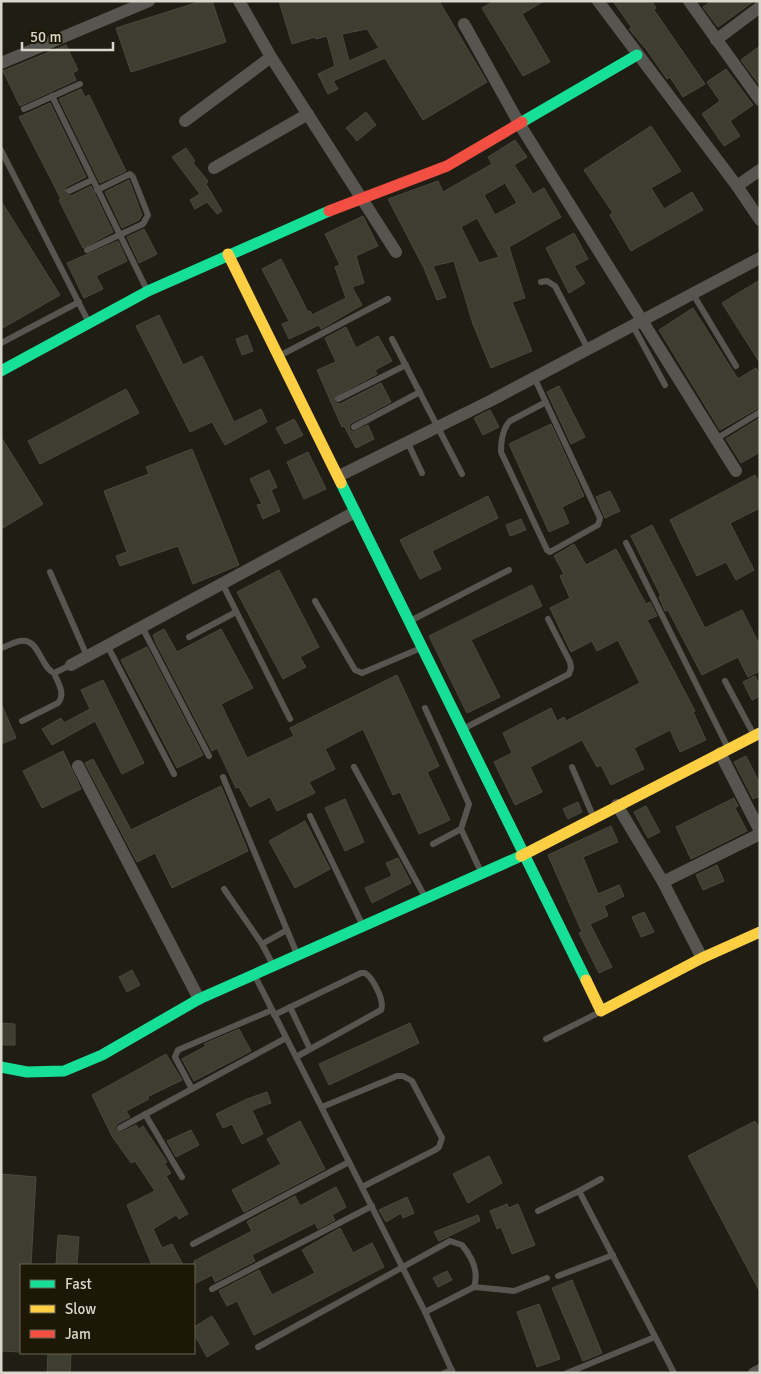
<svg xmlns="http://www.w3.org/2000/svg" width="761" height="1374" font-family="Signika,sans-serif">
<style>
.building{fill:#3d3e2f;stroke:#494941;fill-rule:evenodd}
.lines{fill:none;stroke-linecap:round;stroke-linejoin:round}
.lane{stroke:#575550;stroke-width:6}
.street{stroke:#575550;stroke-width:12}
.fast{stroke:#16e098;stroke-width:11}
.slow{stroke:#ffcf43;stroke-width:11}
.jam{stroke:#f24e42;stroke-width:11}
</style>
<rect width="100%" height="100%" fill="#201e14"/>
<g class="building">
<polygon points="202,1 212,1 226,42 131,72 116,28"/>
<path d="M 279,1 L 439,1 L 487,82 L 423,120 L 385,58 L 333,81 L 338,89 L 328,94 L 318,74 L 335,66 L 327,36 L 316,39 L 315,37 L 292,44 ZM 367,29 L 379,48 L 349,61 L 342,34 Z"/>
<polygon points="494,1 544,1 522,14 550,62 523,76 482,8"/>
<polygon points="613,1 652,1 656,8 654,10 705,84 683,97 670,77 667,79 646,49 629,29 632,28"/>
<polygon points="712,1 754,1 718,27 703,7"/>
<polygon points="66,45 78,70 73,73 76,80 20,106 3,71"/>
<polygon points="760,46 760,82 758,83 741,60"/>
<polygon points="726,69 753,105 730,121 740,136 724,146 702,114 720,101 707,82"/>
<polygon points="81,89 85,97 89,95 126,171 100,183 59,99"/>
<polygon points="50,103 86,177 66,187 65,194 71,196 91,186 113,232 83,248 59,200 61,199 19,117"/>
<polygon points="366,112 376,125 357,141 346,128"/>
<polygon points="651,126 681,171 651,188 664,209 692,192 703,210 631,251 610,215 613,213 584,170"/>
<path d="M 515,140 L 527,157 L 514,165 L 533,194 L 544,188 L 561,217 L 509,247 L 525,298 L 512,302 L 532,351 L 491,368 L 473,324 L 454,261 L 433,266 L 446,297 L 437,300 L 424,268 L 388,199 L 438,181 L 443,192 L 492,164 L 488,157 ZM 505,183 L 517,203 L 495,215 L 484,195 ZM 477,218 L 499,257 L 479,263 L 461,227 Z"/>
<polygon points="186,148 195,161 193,163 208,181 206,184 222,211 217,214 207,202 195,209 190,200 200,194 172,157"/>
<polygon points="129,180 142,215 139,220 122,228 105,192"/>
<polygon points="1,201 60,295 1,329"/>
<polygon points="363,216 378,246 356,256 364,283 352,287 362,305 321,329 319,325 289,339 282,324 289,321 262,269 281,259 308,312 310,311 312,315 346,298 335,267 340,265 325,234"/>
<polygon points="144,229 157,254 139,263 127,237"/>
<polygon points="574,233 588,259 574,266 585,283 569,293 546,248"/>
<polygon points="118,241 127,261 96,276 103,289 84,298 67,263"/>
<polygon points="760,280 760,363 722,303"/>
<polygon points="693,308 738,379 756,368 760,375 760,407 720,430 659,330"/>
<polygon points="159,315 183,365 202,356 234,422 261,409 267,422 225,445 212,422 190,432 136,326"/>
<polygon points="346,327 356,348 378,336 392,361 375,370 377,374 334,397 335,403 340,404 381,383 391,402 350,424 349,429 353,432 368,425 374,439 356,448 344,426 342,427 317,370 336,362 325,338"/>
<polygon points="247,335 253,351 242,355 236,339"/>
<polygon points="559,386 585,437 571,444 547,392"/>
<polygon points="126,389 139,413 40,464 28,441"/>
<polygon points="490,410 499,427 483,435 474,418"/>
<polygon points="760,418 760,452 741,463 726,439"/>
<polygon points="294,419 303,435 285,444 276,428"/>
<polygon points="551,424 584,496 562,507 569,523 549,532 509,444"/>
<polygon points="1,437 43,504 1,529"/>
<polygon points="192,449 239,565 193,584 178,546 120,566 116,556 127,552 104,491 149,474 146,467"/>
<polygon points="308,452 326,489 304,499 287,462"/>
<polygon points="269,470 277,487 271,490 280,511 263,519 257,505 262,504 250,479"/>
<polygon points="755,475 760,484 760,508 730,523 754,570 736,580 726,562 697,576 670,520"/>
<polygon points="610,491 620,511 605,518 596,497"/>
<polygon points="488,496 498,518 432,551 441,569 420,579 400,540"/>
<polygon points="521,519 526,530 510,536 506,525"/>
<polygon points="652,525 705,628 742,610 760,646 760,671 748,677 738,657 702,675 668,610 665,611 659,597 661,596 631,536"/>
<polygon points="574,544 586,565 616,549 646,604 650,602 657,616 647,620 695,711 693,712 706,740 680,752 670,730 634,748 644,769 611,785 601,765 597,767 582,740 530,767 542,792 515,805 494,762 512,753 503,733 551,708 557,721 564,717 566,721 640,683 618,640 597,651 592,641 571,652 550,608 570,598 560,576 564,574 554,556"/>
<polygon points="279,570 319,647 300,657 306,667 283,679 237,592"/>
<polygon points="532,585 542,606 471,640 500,697 467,713 429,636"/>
<polygon points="164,629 177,652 221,629 253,688 221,704 247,758 294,736 290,728 397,675 439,766 427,772 450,820 419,834 400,792 393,795 363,729 325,749 335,769 309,782 315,793 277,811 270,797 250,807 239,787 236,788 217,748 212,751 156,643 153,635"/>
<polygon points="147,647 203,755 177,768 121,660"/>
<polygon points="755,676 760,686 760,696 752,700 743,682"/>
<polygon points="103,680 144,763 122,774 95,721 52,745 42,729 61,718 64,723 90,709 81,690"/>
<polygon points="1,703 16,738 1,744"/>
<polygon points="63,751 81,789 42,808 23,771"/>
<polygon points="746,756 760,784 760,796 753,799 734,762"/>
<polygon points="93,759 131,830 221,786 248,851 172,888 155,853 137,862 85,763"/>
<polygon points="734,798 738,806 735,808 747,831 691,859 676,827"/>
<polygon points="345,799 364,842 345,851 325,808"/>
<polygon points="578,802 582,812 568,819 563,809"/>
<polygon points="646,806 660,832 648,838 634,812"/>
<polygon points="305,821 330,869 295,888 269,841"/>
<polygon points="611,826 618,842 583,857 598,894 619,885 624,896 604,906 608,916 590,924 612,967 599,973 579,933 582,932 548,855"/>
<polygon points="398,858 411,883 372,903 365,888 392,876 386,863"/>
<polygon points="717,865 724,881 703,890 696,875"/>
<polygon points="644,912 654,932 641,937 632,917"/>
<polygon points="132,970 140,985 127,992 119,977"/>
<polygon points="1,1023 15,1024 15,1045 1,1045"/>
<polygon points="410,1023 419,1043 329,1085 319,1064"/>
<polygon points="239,1029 251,1051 194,1081 182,1059 206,1046 204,1044"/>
<polygon points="166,1054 182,1080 147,1097 149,1099 126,1111 130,1117 117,1124 115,1128 120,1133 136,1125 139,1129 143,1126 167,1162 164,1163 171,1173 166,1176 188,1214 179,1219 176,1215 153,1229 162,1248 172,1244 183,1265 152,1265 127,1205 155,1191 135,1161 131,1163 112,1136 92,1095"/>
<polygon points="267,1092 271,1103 252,1110 263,1134 242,1144 232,1124 223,1128 216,1114 247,1099"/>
<polygon points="300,1121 325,1169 244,1212 232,1190 281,1164 267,1139"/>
<polygon points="755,1121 760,1129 760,1292 688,1156"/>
<polygon points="191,1130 199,1145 176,1157 167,1141"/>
<polygon points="489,1156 502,1183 468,1203 453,1174"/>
<polygon points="1,1174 36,1177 31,1265 21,1265 21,1352 1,1351"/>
<polygon points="336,1187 346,1207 332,1215 335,1220 318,1229 315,1223 252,1255 255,1261 215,1282 212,1275 194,1284 194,1261 252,1231 247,1222 248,1221 295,1196 300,1206"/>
<polygon points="407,1197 414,1213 403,1218 401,1213 386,1222 379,1210"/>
<polygon points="507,1204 509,1208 518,1204 535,1245 512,1254 501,1227 497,1229 490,1211"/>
<polygon points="478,1215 480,1221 439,1241 434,1232"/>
<polygon points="340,1228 353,1253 372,1243 384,1267 254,1335 237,1301 227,1306 219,1291 259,1270 272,1295 315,1273 302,1250"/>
<polygon points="58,1235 79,1237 77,1265 56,1265"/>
<polygon points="447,1271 452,1280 438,1287 433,1278"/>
<polygon points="572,1280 602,1353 583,1361 552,1288"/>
<polygon points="539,1304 560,1359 537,1367 517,1312"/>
<polygon points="212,1316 229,1344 207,1357 194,1334 194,1327"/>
<polygon points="48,1353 71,1353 70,1373 47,1373"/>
</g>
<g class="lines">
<g class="lane">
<polyline points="52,96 147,290"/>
<polyline points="24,109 80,84"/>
<polyline points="1,150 88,321"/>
<polyline points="69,191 92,180"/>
<polyline points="87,250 143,224 148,215 133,177 130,174 97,190"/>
<polyline points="541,282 547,281 555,286 588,349"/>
<polyline points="693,294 736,366"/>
<polyline points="633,326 665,385"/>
<polyline points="392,339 462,474"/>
<polyline points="1,343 79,302"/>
<polyline points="281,355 388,299"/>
<path d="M 534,377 L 600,518 L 598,525 L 550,552 L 547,550 L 501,452 C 501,442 503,428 510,421 L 546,402"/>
<polyline points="338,399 406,365"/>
<polyline points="354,427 420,392"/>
<polyline points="716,439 760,412"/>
<polyline points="407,441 422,473"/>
<polyline points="626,543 728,748"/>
<polyline points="50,572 87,656"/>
<polyline points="222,583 290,719"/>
<polyline points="315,601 355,670 362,673 421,648"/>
<polyline points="410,621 509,570"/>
<polyline points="142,627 209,756"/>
<polyline points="189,637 236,612"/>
<polyline points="107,645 174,774"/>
<path d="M 1,648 C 7,646 14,642 20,641 C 39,637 40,667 54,673 L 71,665"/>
<polyline points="725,681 754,735"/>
<polyline points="425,708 469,804 461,829 481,872"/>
<path d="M 22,721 L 58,703 C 66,694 58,683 54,673"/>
<polyline points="463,729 569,674 571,668 570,662 548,619"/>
<polyline points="354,767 425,897"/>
<polyline points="572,767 593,816"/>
<polyline points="223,777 297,954"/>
<polyline points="310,816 362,924"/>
<polyline points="433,844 461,829"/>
<polyline points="224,889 262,944 273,965"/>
<polyline points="262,944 287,930"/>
<polyline points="255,976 425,1312 453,1373"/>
<polyline points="290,1007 310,1049"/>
<path d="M 274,1015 L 361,973 L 365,973 C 373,978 385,1001 381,1010 L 296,1057"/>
<polyline points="546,1039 600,1012"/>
<polyline points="192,1089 175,1057 178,1050 272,1010"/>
<polyline points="322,1107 397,1076 403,1076 412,1081 442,1138 439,1147 435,1150 362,1187"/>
<polyline points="145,1114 182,1177"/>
<polyline points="120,1128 286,1038"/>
<polyline points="579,1191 601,1179"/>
<polyline points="538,1211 579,1191 674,1373"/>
<polyline points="193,1244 349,1162"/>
<polyline points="558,1276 613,1255"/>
<polyline points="474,1287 514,1291 547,1278"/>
<polyline points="212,1289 372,1206"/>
<path d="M 258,1347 L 450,1241 L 462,1245 C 472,1257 479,1272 474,1287 L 425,1312"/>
<polyline points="444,1373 452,1370"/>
<polyline points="567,1373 655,1337"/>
</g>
<g class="street">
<polyline points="239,1 271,57 396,252"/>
<polyline points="598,1 737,186 760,220"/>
<polyline points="689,1 760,100"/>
<polyline points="464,24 520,125 736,471"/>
<polyline points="716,40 760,7"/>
<polyline points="1,63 149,1"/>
<polyline points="185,121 271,57"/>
<polyline points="214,168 308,114"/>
<polyline points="737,186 760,170"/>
<polyline points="339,476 492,400 760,258"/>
<polyline points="71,665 355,512"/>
<polyline points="720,753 760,831"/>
<polyline points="78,766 199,999"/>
<polyline points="617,805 663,882 702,958"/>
<polyline points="663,882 760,834"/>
<polyline points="754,1373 760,1370"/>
</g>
<g class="fast">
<polyline points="522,122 637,55"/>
<polyline points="1,371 148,291 329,211"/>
<polyline points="341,483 586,980"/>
<polyline points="1,1067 27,1072 64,1071 102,1055 199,999 521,856"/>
</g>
<g class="slow">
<polyline points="228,254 341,483"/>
<polyline points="521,856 760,733"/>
<polyline points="586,980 601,1011 702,958 760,932"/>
</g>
<polyline class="jam" points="329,211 447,166 522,122"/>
</g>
<rect width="761" height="1374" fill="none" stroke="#d9d7cb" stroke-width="5"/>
<rect x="20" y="1264" width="175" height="90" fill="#1c1805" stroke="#686454"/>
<rect x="30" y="1280" width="25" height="8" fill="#16e098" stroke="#686454"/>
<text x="65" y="1289" font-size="15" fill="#d9d7cb">Fast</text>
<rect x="30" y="1305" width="25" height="8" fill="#ffcf43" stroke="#686454"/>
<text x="65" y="1314" font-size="15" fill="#d9d7cb">Slow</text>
<rect x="30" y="1330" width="25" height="8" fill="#f24e42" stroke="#686454"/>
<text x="65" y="1339" font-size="15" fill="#d9d7cb">Jam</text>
<path d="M22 42v8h91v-8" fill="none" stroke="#d9d7cb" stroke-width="2.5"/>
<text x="30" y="42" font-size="15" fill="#d9d7cb" stroke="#1c1805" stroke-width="4" paint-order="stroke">50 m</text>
</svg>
